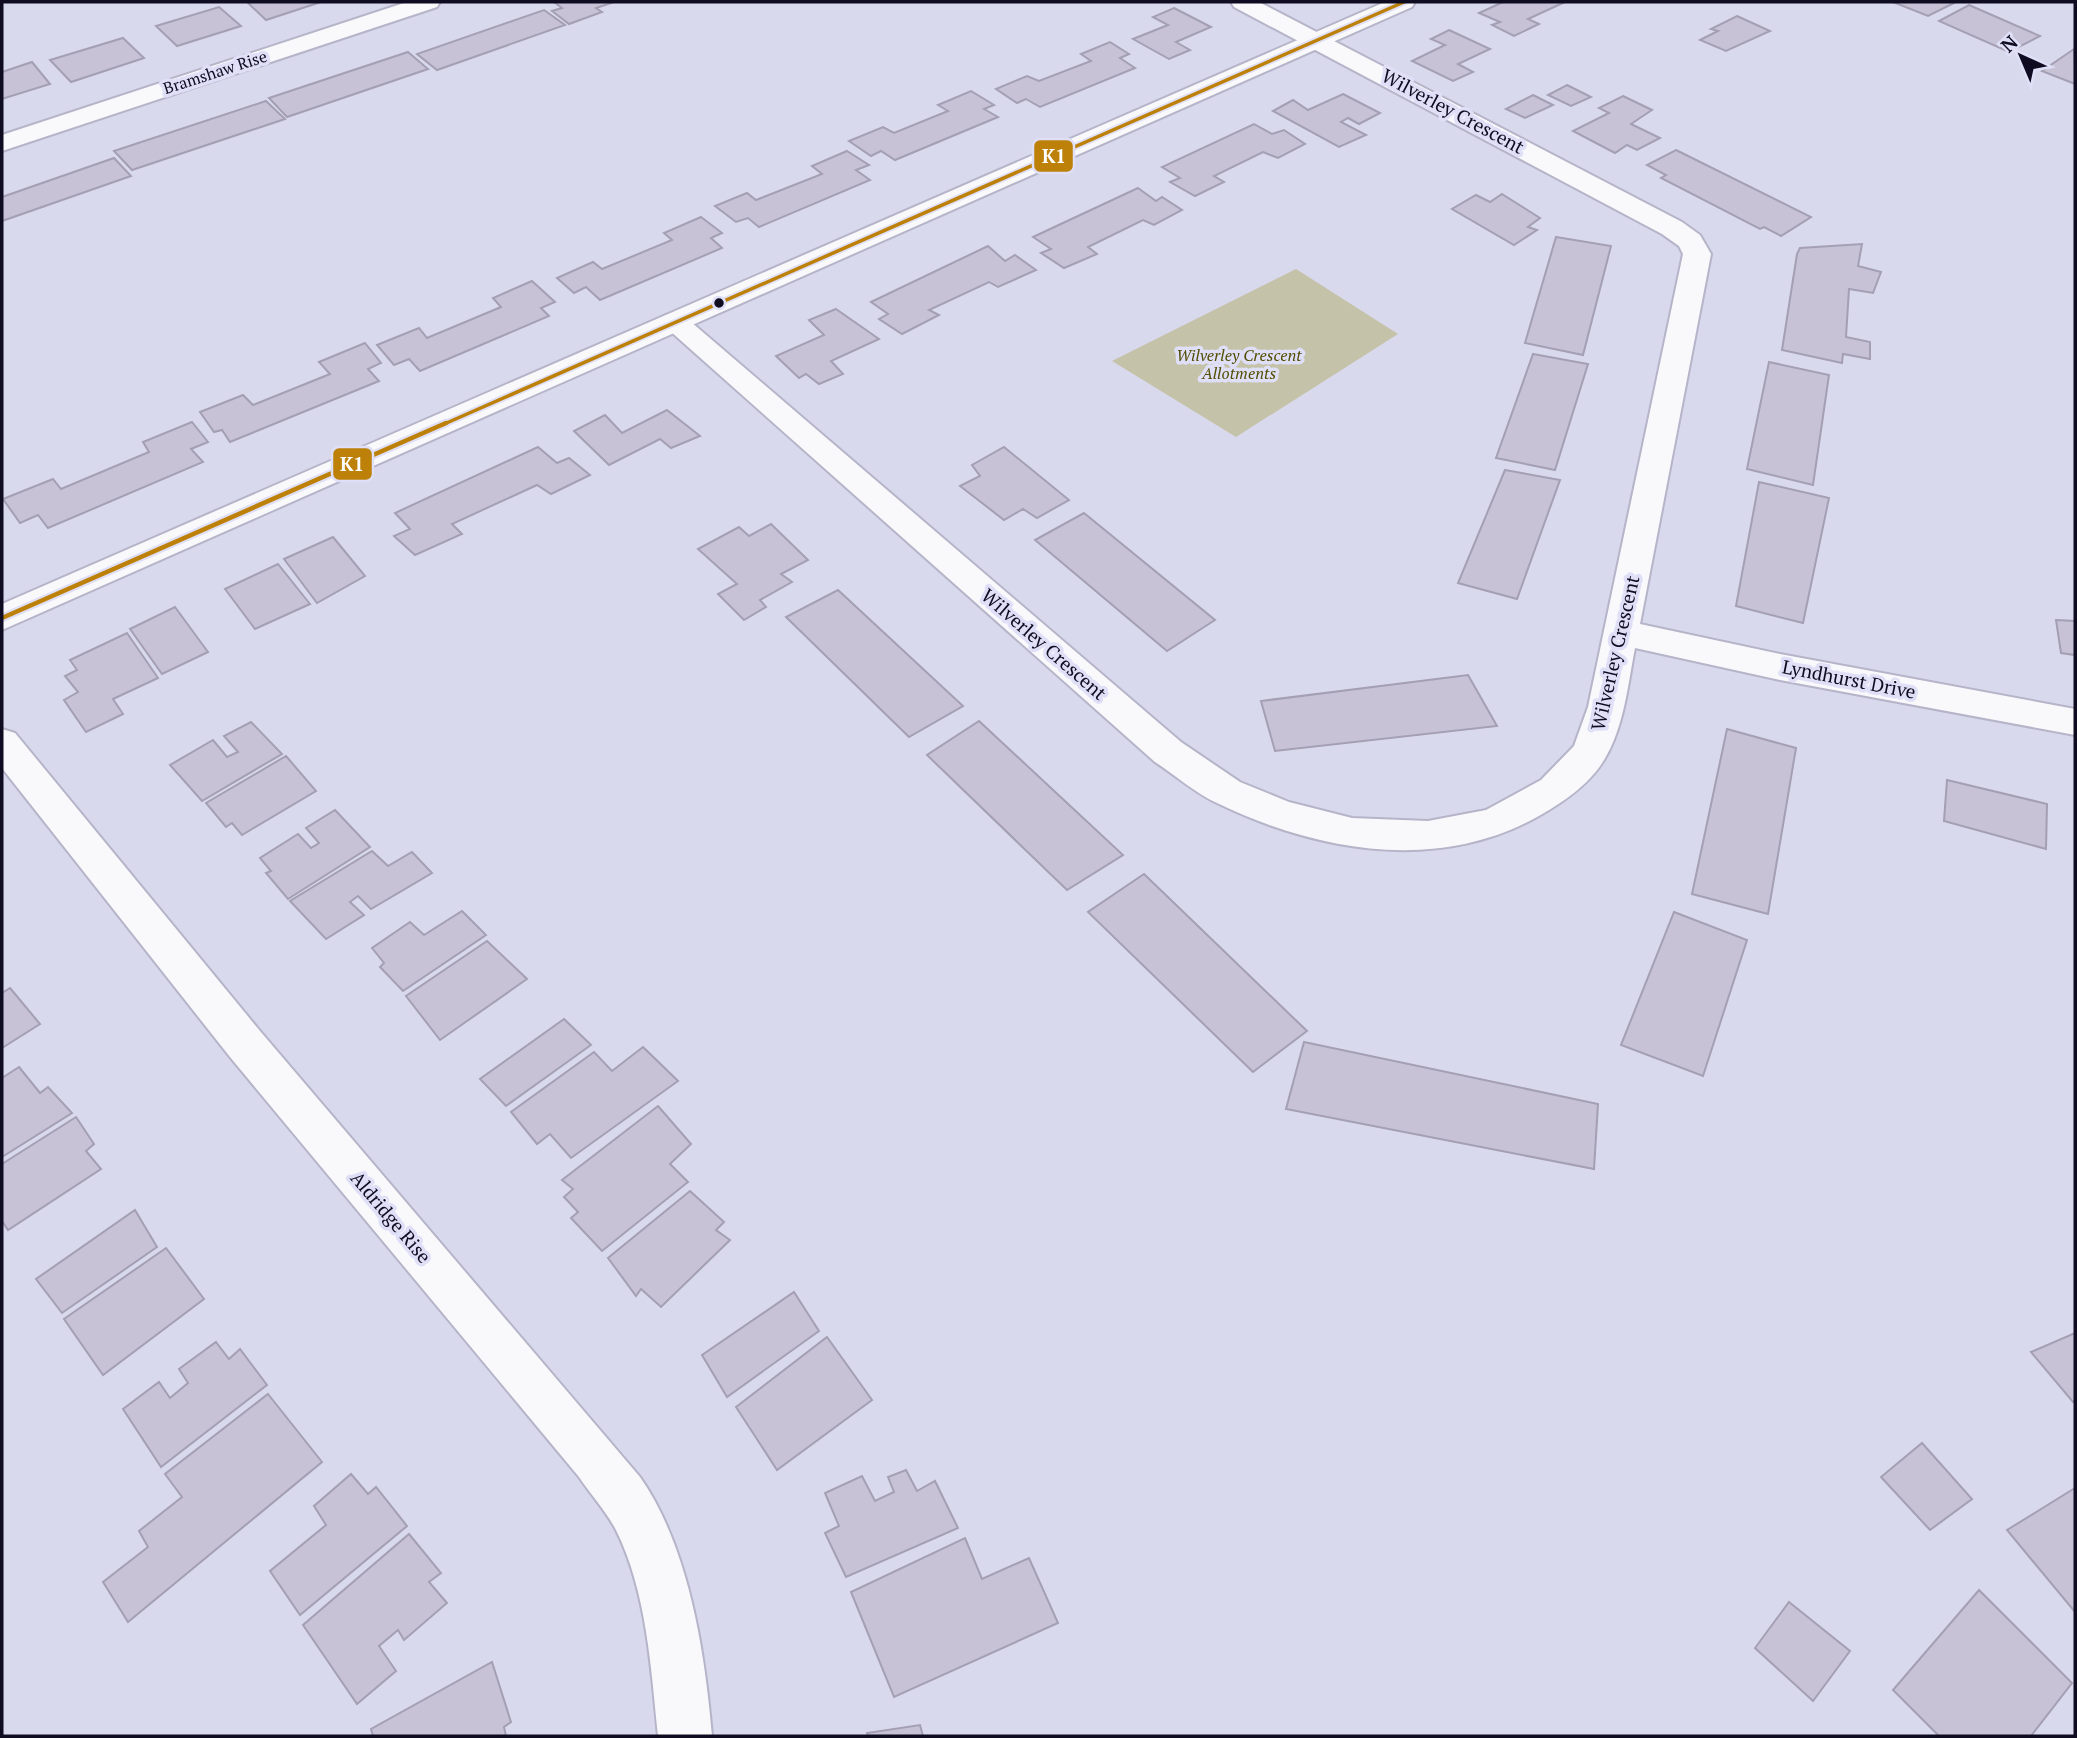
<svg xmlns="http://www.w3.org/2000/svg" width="2077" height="1738" font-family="'PT Serif',serif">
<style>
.green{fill:#c4c2a8}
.building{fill:#c7c2d6;stroke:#a49fb2;stroke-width:2}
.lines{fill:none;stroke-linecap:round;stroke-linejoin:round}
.minor-casing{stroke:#b5b4c8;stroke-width:4}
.tertiary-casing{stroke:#b5b4c8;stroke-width:4}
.minor{fill:#f9f9fc;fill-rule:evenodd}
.tertiary{fill:#f9f9fc;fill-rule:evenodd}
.bus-1-far1-casing{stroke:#dfdff8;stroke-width:7}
.bus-1-casing{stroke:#dfdff8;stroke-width:9}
.bus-1-far1{stroke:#bd8008;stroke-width:3.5}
.bus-1{stroke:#bd8008;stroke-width:4.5}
.bus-dot{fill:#0f0c21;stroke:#dfdff8;stroke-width:2.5}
.labels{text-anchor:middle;stroke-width:7;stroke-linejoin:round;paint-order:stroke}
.far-street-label{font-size:16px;fill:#0f0c21;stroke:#dfdff8}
.far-park-label{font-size:16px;font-style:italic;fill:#534e00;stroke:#dfdff8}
.street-label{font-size:19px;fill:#0f0c21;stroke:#dfdff8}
.line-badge{stroke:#dfdff8;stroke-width:2.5}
.badge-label{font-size:19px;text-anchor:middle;font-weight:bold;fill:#fff}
</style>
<rect width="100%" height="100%" fill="#d9d9ed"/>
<polygon class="green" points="1296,269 1398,334 1236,437 1112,361"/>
<g class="building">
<polygon points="247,2 321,2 266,20"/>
<polygon points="554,2 614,2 596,8 602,12 569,24 552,11 562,8"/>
<polygon points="1503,2 1565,2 1528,19 1539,24 1514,36 1492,25 1500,22 1479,13"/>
<polygon points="1893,2 1956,2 1928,16"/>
<polygon points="1969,5 2040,36 2009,52 1939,21"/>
<polygon points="219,7 241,26 177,46 156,26"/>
<polygon points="1174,8 1211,27 1176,42 1190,50 1169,59 1133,39 1168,25 1153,17"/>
<polygon points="544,10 565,25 437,70 417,54"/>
<polygon points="1737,16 1770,31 1726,51 1700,40 1718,31 1711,29"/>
<polygon points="1449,30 1490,49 1458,64 1473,72 1453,81 1412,61 1445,45 1431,39"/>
<polygon points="123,38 144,58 71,82 50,60"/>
<polygon points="1110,42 1129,54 1120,58 1135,68 1040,107 1026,99 1017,103 996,89 1027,76 1039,81 1091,61 1081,54"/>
<polygon points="2074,49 2075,84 2042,71"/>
<polygon points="408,52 428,69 287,117 269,98"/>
<polygon points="32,62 50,84 2,99 2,72"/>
<polygon points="1567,85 1591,97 1571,106 1548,95"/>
<polygon points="971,91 994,105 984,109 998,117 895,160 881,151 871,156 849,141 883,127 894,133 948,111 938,105"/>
<polygon points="1343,94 1380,113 1359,124 1348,118 1341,122 1366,135 1339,147 1273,111 1293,100 1308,110"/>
<polygon points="1533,95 1553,105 1525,118 1506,109"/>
<polygon points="1623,96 1652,110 1631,124 1660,138 1637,150 1627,145 1615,153 1573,131 1609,113 1599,108"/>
<polygon points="266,101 285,119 132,170 114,151"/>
<polygon points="1254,124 1272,134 1284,130 1305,144 1278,158 1263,152 1214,176 1224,182 1195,196 1170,182 1180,178 1162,167"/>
<polygon points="1676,150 1811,217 1781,236 1764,227 1760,229 1661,178 1666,175 1647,165"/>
<polygon points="847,151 869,165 856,170 870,180 759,227 748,218 736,222 715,206 747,193 756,200 822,174 812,166"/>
<polygon points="114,158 131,176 2,221 2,197"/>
<polygon points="1138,188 1156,201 1162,197 1182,210 1154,225 1143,220 1088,247 1097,254 1064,268 1041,253 1051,249 1033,237"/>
<polygon points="1502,194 1540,218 1528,227 1537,230 1514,245 1452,209 1476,195 1490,202"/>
<polygon points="701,217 722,233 711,238 722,248 600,300 586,287 574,293 557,278 593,262 602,269 672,240 664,233"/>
<polygon points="1556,237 1611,246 1583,355 1525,343"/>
<polygon points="1862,244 1858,266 1881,272 1873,293 1849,289 1846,337 1870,342 1870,359 1843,354 1842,363 1782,350 1797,254 1800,248"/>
<polygon points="988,246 1005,261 1015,255 1036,270 998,287 989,282 929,310 939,315 902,334 879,319 888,314 871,302"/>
<polygon points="532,281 555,302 541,308 549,316 420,371 409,359 394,365 377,345 419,328 427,338 501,307 493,298"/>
<polygon points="836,309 879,339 831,361 843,374 819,384 806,374 799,378 776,356 824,335 809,320"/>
<polygon points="365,343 381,363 368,369 379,381 230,442 222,430 214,432 200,412 243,395 253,405 330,374 319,362"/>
<polygon points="1533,354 1588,364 1555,470 1496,458"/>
<polygon points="1769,362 1829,375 1813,485 1747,469"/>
<polygon points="667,410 700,436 671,448 660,439 609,465 574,431 605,415 622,433"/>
<polygon points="192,422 208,442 191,449 203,462 48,528 38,515 20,523 3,499 53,479 61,489 149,452 143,442"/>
<polygon points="538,447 557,463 569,458 590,475 551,494 537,485 452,524 462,534 415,555 394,536 410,529 395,513"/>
<polygon points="1004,447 1069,500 1037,518 1023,509 1004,520 960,486 980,476 972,465"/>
<polygon points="1505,470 1560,480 1517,599 1458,583"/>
<polygon points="1759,482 1829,498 1803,623 1736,606"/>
<polygon points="1084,513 1215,620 1167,651 1035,540"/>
<polygon points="771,524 808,560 781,574 792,582 760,600 766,607 744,620 718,594 737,584 698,549 739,527 749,536"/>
<polygon points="333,537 365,576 317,603 284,559"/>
<polygon points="278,564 310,604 255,629 225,589"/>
<polygon points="838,590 963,706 909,737 786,617"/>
<polygon points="175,607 208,652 162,674 130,629"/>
<polygon points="2056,620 2075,621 2075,655 2061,653"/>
<polygon points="127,633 158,678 113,699 123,714 86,732 64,700 78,692 65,676 77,670 70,660"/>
<polygon points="1468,675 1497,726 1275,751 1261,701"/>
<polygon points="979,721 1123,855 1067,890 927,755"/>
<polygon points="251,722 282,754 202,801 170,765 213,740 227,757 238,752 224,736"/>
<polygon points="1727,729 1796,748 1768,914 1692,894"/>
<polygon points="286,756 316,791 242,835 232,823 226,827 206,803"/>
<polygon points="1947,780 2047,804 2046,849 1944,821"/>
<polygon points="335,810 370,847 288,899 266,873 271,871 260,858 298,834 311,848 319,843 306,828"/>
<polygon points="372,851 388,866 412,852 432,873 371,909 358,896 350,902 364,915 326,939 290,901"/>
<polygon points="1144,874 1307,1031 1253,1072 1088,912"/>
<polygon points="462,911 486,935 403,991 380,967 384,963 372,948 410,922 424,935"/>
<polygon points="1674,912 1747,940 1703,1076 1621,1045"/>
<polygon points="487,941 527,979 440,1040 406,996"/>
<polygon points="10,988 40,1024 2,1048 2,993"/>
<polygon points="564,1019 591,1045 506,1106 480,1079"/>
<polygon points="1304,1042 1598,1104 1594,1169 1286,1109"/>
<polygon points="643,1047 678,1081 571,1158 550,1134 537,1144 511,1112 594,1052 612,1071"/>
<polygon points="19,1067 40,1093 48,1087 72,1113 2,1157 2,1078"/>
<polygon points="658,1106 691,1144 670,1164 688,1182 602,1251 571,1218 578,1212 564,1197 573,1189 562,1180"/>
<polygon points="76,1117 94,1144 86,1151 101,1169 8,1230 2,1221 2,1164"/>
<polygon points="690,1191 724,1222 716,1230 730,1240 661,1307 641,1289 636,1296 608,1258"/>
<polygon points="135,1210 157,1247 62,1313 36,1279"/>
<polygon points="166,1248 204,1299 103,1375 64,1319"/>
<polygon points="794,1292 819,1331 727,1397 702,1355"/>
<polygon points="2075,1333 2075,1401 2073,1402 2031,1352"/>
<polygon points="827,1337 872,1400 777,1470 736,1407"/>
<polygon points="216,1342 229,1359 240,1349 267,1385 161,1467 123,1409 159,1382 170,1398 188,1383 179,1369"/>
<polygon points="268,1394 322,1462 128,1622 103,1582 148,1547 139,1531 182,1497 165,1474"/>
<polygon points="1922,1443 1972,1499 1930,1530 1881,1477"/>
<polygon points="906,1470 917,1491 935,1481 958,1528 846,1577 825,1533 839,1526 825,1493 862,1476 875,1501 894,1492 888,1477"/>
<polygon points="351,1474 368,1494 376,1487 407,1526 300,1615 270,1571 326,1525 314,1506"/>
<polygon points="2075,1488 2075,1612 2007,1530"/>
<polygon points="409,1534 441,1573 429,1582 447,1603 404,1640 398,1630 379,1646 396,1671 357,1704 303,1625"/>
<polygon points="965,1538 982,1579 1029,1558 1058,1623 894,1697 851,1592"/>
<polygon points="1979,1590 2072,1683 2031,1736 1939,1736 1893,1690"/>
<polygon points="1789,1602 1850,1651 1813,1701 1755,1648"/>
<polygon points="492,1662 511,1722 504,1727 506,1736 373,1736 371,1729"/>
<polygon points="920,1725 923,1736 868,1736 867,1733"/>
</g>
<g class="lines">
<g class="minor-casing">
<g id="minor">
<polygon points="407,2 440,2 437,7 2,151 2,135"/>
<path d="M 1231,2 L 1259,2 L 1682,222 L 1700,235 L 1711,254 L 1640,624 L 1780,654 L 2075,709 L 2075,735 L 1780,680 L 1635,648 C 1628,684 1624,728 1604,760 C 1589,785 1562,803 1537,817 C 1436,873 1316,851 1217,803 C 1195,793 1175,775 1155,762 L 660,322 L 664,316 L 674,313 L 684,316 L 1181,742 L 1240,782 L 1289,802 L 1352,818 L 1428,821 L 1486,810 L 1541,780 L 1574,746 L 1588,707 L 1683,254 L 1679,246 L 1662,234 L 1234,7 Z"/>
<path d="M 2,729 L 15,733 L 260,1031 L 640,1477 C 689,1547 705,1653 712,1736 L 658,1736 C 651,1669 647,1592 616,1530 C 606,1511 591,1495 579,1477 L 230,1057 L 2,768 Z"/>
</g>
</g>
<g class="tertiary-casing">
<polygon id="tertiary" points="1385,2 1415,2 1412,7 2,630 2,604"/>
</g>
<use href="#minor" class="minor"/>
<use href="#tertiary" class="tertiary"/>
<g class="bus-1-far1-casing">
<polyline id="bus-1-far1" points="442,425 1404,2"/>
</g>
<g class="bus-1-casing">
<polyline id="bus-1" points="2,618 446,423"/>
</g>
<use href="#bus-1-far1" class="bus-1-far1"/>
<use href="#bus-1" class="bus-1"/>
</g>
<circle class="bus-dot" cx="719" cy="303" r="6"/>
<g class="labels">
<g class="far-street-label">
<text transform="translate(215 72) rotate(-18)" y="6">Bramshaw Rise</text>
</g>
<g class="far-park-label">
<text x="1239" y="361">Wilverley Crescent<tspan x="1239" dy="18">Allotments</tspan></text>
</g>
<g class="street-label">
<text transform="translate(1453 111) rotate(28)" y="7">Wilverley Crescent</text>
<text transform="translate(1044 644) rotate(41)" y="7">Wilverley Crescent</text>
<text transform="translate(1615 653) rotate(-77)" y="7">Wilverley Crescent</text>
<text transform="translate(1849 679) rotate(11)" y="7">Lyndhurst Drive</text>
<text transform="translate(391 1217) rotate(50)" y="7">Aldridge Rise</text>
</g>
</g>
<g class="line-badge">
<rect x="1033" y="139" width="41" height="34" rx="7" fill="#bd8008"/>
<rect x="332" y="447" width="41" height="34" rx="7" fill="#bd8008"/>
</g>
<g class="badge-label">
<text x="1054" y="163">K1</text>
<text x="352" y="471">K1</text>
</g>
<rect width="2077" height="1738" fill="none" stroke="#0f0c21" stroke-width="7"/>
<g transform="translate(2021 56) rotate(316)" stroke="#dfdff8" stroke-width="5" paint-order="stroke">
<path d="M0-5L12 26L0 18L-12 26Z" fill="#0f0c21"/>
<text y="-10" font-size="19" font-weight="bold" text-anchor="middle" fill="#0f0c21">N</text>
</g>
</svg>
